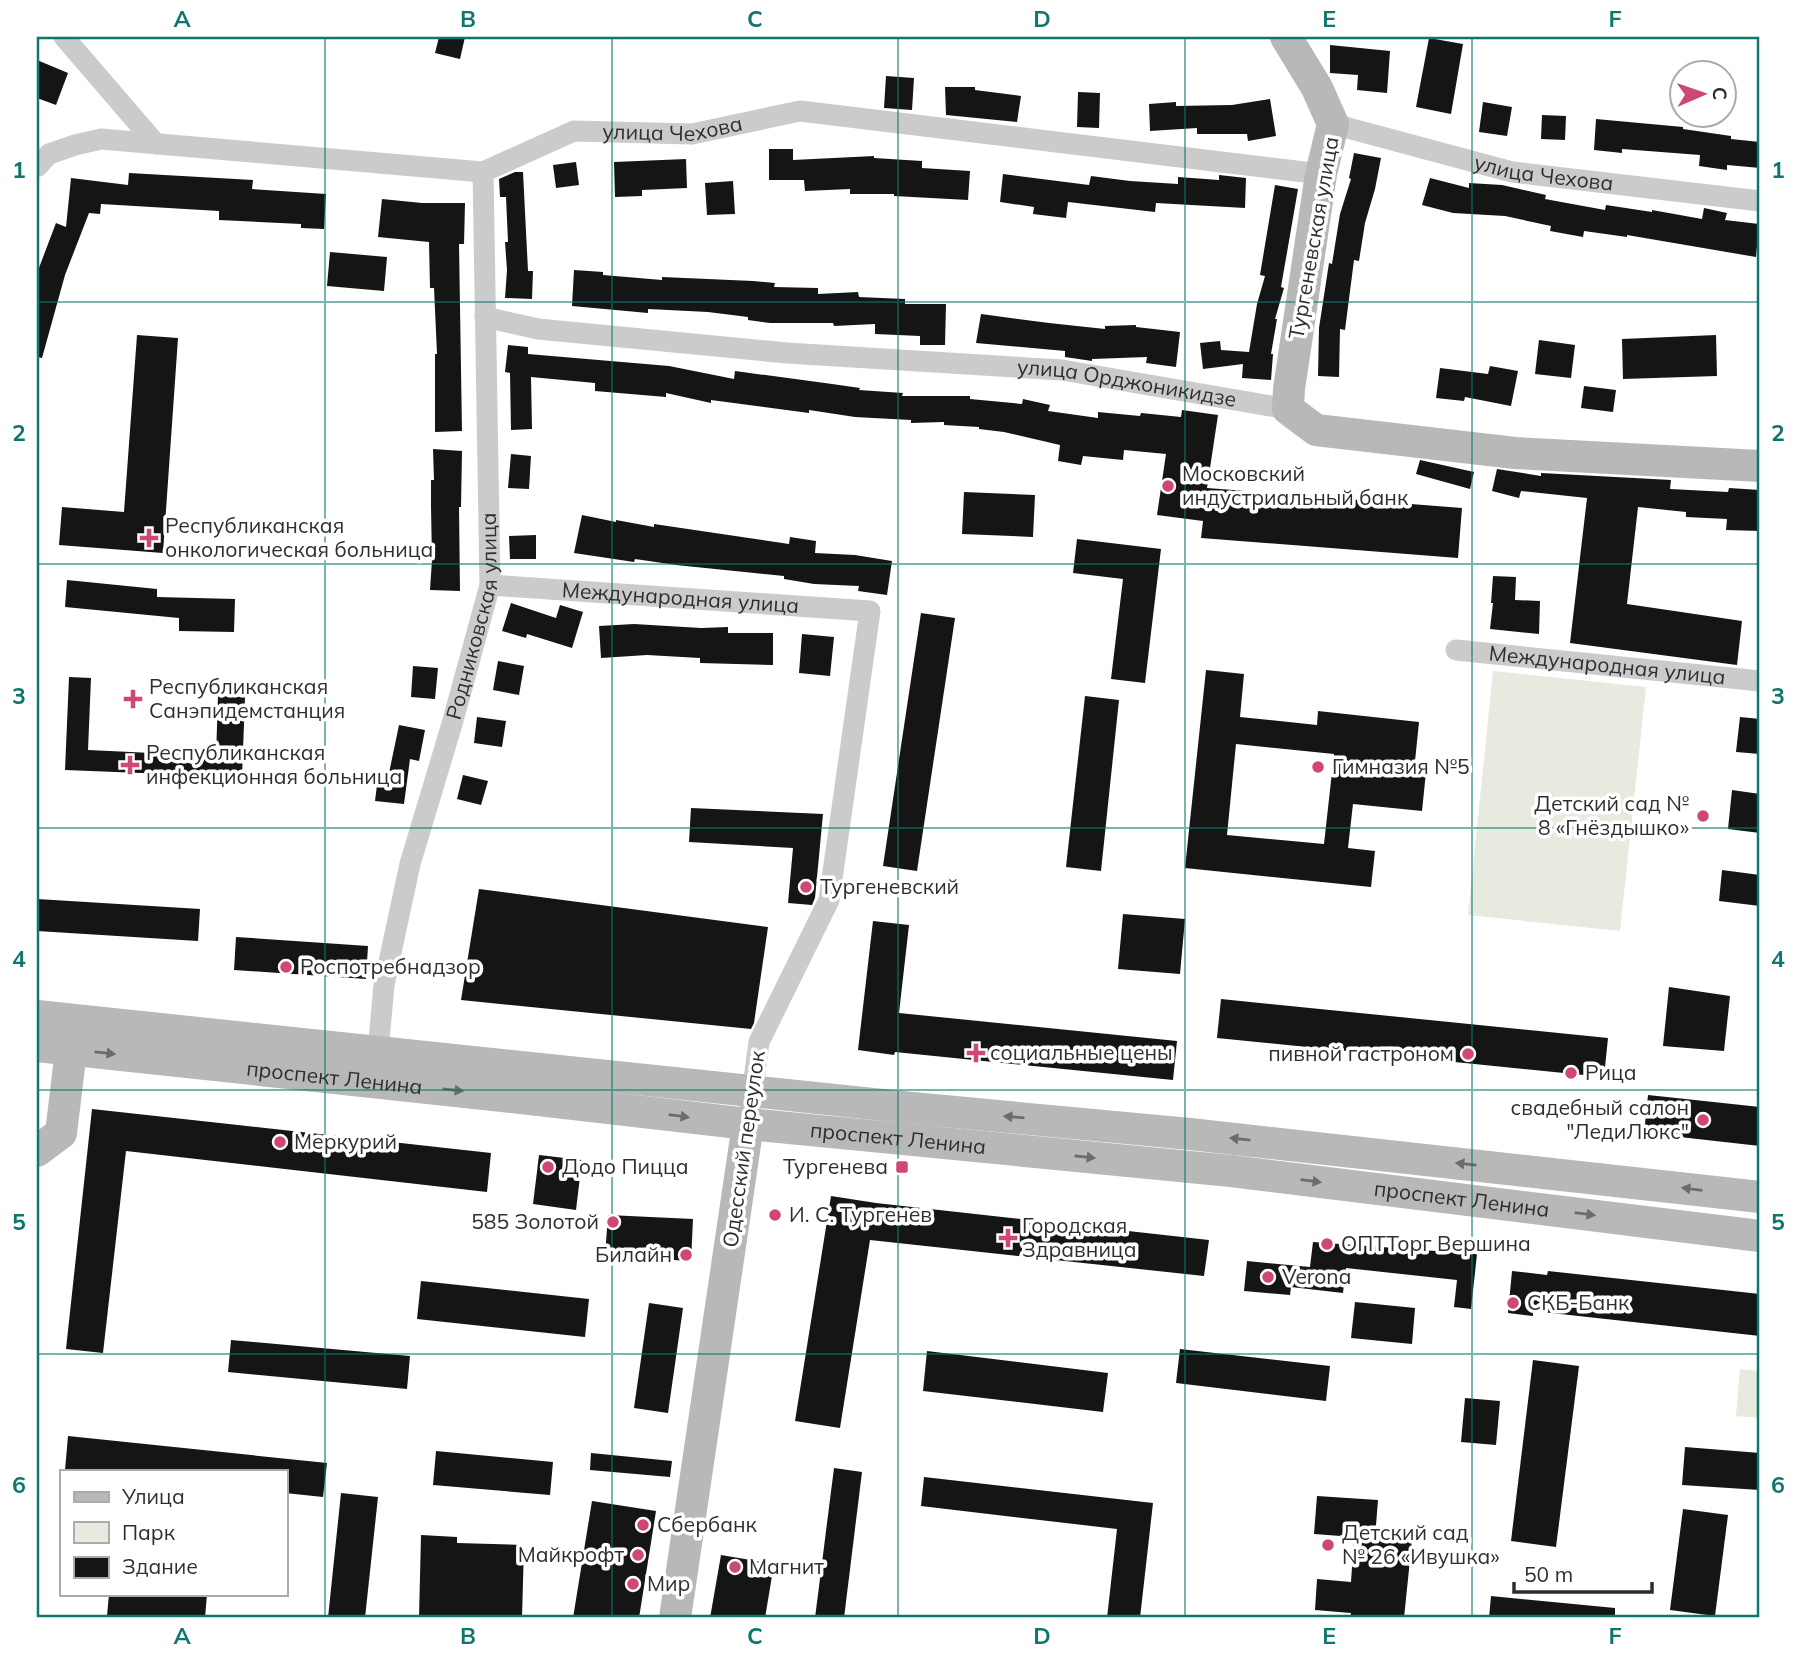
<svg xmlns="http://www.w3.org/2000/svg" width="1797" height="1655" font-family="Mulish,sans-serif">
<style>
.green{fill:#e7eade}
.building{fill:#151515;fill-rule:evenodd}
.lines{fill:none;stroke-linecap:round;stroke-linejoin:round}
.street{stroke:#cbcbcb;stroke-width:21}
.secondary{stroke:#b8b8b8;stroke-width:32}
.oneway{fill:#6c6c6c}
.grid{fill:none;stroke:#0f766e;stroke-width:2;stroke-opacity:0.55}
.poi-dot{fill:#cf4775;stroke:#fff;stroke-width:2.5}
.labels{text-anchor:middle;stroke-width:7;stroke-linejoin:round;paint-order:stroke}
.street-label{font-size:21px;fill:#2e2e2e;stroke:#fff}
.poi-label{font-size:21px;fill:#2e2e2e;stroke:#fff;text-anchor:start}
.neatline{fill:none;stroke:#0f766e;stroke-width:2.5}
.grid-label{font-size:23px;text-anchor:middle;font-weight:bold;fill:#0f766e}
</style>
<rect width="100%" height="100%" fill="#fff"/>
<g class="green">
<polygon points="1493,671 1646,687 1620,931 1468,915"/>
<polygon points="1740,1369 1760,1371 1760,1418 1736,1416"/>
</g>
<g class="building">
<polygon points="439,37 465,37 460,59 435,53"/>
<polygon points="1429,38 1463,44 1451,114 1416,107"/>
<polygon points="1330,45 1390,51 1387,93 1357,90 1358,75 1330,73"/>
<polygon points="37,60 68,73 56,105 37,98"/>
<polygon points="886,76 914,78 912,110 884,108"/>
<polygon points="945,87 975,87 975,90 1021,96 1017,122 946,115"/>
<polygon points="1078,92 1100,93 1099,128 1077,127"/>
<polygon points="1270,99 1276,136 1248,141 1247,134 1197,134 1197,128 1150,131 1149,104 1176,102 1176,106 1232,105"/>
<polygon points="1483,102 1512,107 1507,136 1479,132"/>
<polygon points="1542,115 1566,116 1565,140 1541,139"/>
<polygon points="1596,119 1683,127 1683,129 1731,136 1731,139 1760,142 1760,168 1727,165 1727,170 1699,166 1700,155 1622,149 1622,153 1594,150"/>
<polygon points="769,149 793,149 793,160 874,156 874,158 922,161 922,168 970,171 968,200 894,196 894,194 850,194 850,189 805,191 804,180 769,180"/>
<polygon points="1354,153 1381,158 1375,189 1365,223 1359,261 1354,260 1345,330 1340,329 1339,377 1318,376 1319,328 1329,263 1332,264 1340,214 1351,179 1349,178"/>
<polygon points="686,159 687,188 642,190 642,196 615,197 614,162"/>
<polygon points="576,162 579,185 556,188 553,165"/>
<polygon points="515,172 523,172 528,271 533,271 532,299 505,298 507,270 505,242 508,242 506,197 500,197 499,179"/>
<polygon points="129,173 253,180 252,189 326,194 324,229 301,228 301,224 219,220 219,211 101,204 100,214 89,213 65,275 42,358 37,357 37,273 56,223 66,227 71,178 128,185"/>
<polygon points="1003,174 1089,185 1091,176 1130,181 1178,184 1178,177 1219,180 1219,175 1246,178 1245,208 1156,203 1155,212 1068,202 1066,218 1033,214 1034,207 1000,202"/>
<polygon points="1430,178 1469,188 1469,183 1502,185 1546,195 1545,199 1605,210 1606,205 1652,212 1652,210 1702,219 1704,208 1727,213 1725,220 1759,224 1756,257 1627,235 1627,237 1584,231 1583,237 1550,231 1551,226 1505,216 1453,213 1422,205"/>
<polygon points="733,181 735,214 707,215 705,183"/>
<polygon points="1275,185 1298,189 1281,287 1284,288 1275,319 1277,319 1271,354 1273,354 1271,380 1242,378 1243,364 1203,369 1200,343 1220,341 1221,350 1249,352 1257,304 1265,276 1260,275"/>
<polygon points="382,199 422,203 465,203 464,244 459,244 462,431 435,432 435,354 437,354 434,288 430,288 429,242 378,237"/>
<polygon points="330,252 387,257 384,291 327,286"/>
<polygon points="574,270 603,272 603,275 662,280 662,277 753,281 775,283 774,287 818,288 818,294 858,292 859,297 905,299 905,304 946,304 945,345 920,345 920,336 875,334 875,324 834,326 833,323 770,323 748,320 748,317 708,312 648,309 648,313 572,306"/>
<polygon points="981,314 1049,323 1105,329 1105,326 1136,325 1136,327 1180,332 1176,367 1146,363 1147,357 1092,359 1092,361 1065,357 1065,351 976,343"/>
<polygon points="137,335 178,338 163,553 59,545 62,507 124,512"/>
<polygon points="1716,335 1717,376 1623,379 1622,339"/>
<polygon points="1539,340 1575,345 1571,378 1535,374"/>
<polygon points="508,345 528,347 528,354 669,366 734,379 735,371 832,384 860,388 859,390 903,393 902,396 970,396 970,399 1022,404 1023,399 1050,405 1048,411 1098,418 1098,412 1140,416 1141,413 1181,417 1182,410 1218,415 1207,488 1462,508 1458,558 1201,538 1203,521 1157,515 1166,454 1124,450 1123,460 1083,456 1081,465 1058,461 1060,445 1004,432 979,429 979,427 944,425 944,422 911,423 911,420 855,417 809,410 809,413 711,400 711,403 666,393 666,397 595,391 595,383 531,377 532,429 511,430 510,373 505,372"/>
<polygon points="1490,366 1518,371 1511,406 1465,397 1464,401 1436,398 1440,368 1488,374"/>
<polygon points="1584,386 1616,390 1613,412 1581,408"/>
<polygon points="433,449 462,451 461,507 459,507 460,591 430,590 432,560 431,506 431,480 434,480"/>
<polygon points="511,454 531,456 529,489 508,488"/>
<polygon points="1420,460 1474,472 1470,489 1416,474"/>
<polygon points="1497,469 1541,476 1541,473 1671,480 1670,489 1728,492 1729,488 1760,490 1760,531 1726,530 1727,519 1686,517 1686,512 1638,507 1627,604 1742,621 1737,665 1570,643 1587,498 1521,491 1519,498 1492,491"/>
<polygon points="964,492 1035,495 1033,537 962,534"/>
<polygon points="582,515 616,522 616,520 654,527 654,524 789,544 790,537 816,541 815,553 855,555 892,561 887,595 858,591 859,586 814,584 784,579 784,576 676,565 635,559 634,562 574,553"/>
<polygon points="536,535 536,559 510,559 509,536"/>
<polygon points="1077,539 1161,549 1145,683 1111,679 1123,579 1073,573"/>
<polygon points="1493,576 1516,577 1515,600 1540,601 1539,634 1490,629 1493,603 1491,603"/>
<polygon points="67,580 157,589 157,597 235,599 234,632 179,631 179,618 65,607"/>
<polygon points="511,603 556,618 560,605 583,612 572,648 527,634 526,638 502,631"/>
<polygon points="921,613 955,618 917,871 883,866"/>
<polygon points="634,624 701,628 728,627 728,633 773,633 773,665 700,663 700,658 647,655 601,658 599,626"/>
<polygon points="802,634 834,637 830,676 799,673"/>
<polygon points="498,661 524,666 519,695 493,690"/>
<polygon points="413,666 438,668 435,699 411,697"/>
<path d="M 1206,670 L 1244,674 L 1240,717 L 1317,725 L 1318,711 L 1419,722 L 1414,771 L 1426,772 L 1422,811 L 1353,804 L 1348,848 L 1375,851 L 1371,887 L 1185,868 ZM 1236,744 L 1334,754 L 1324,844 L 1227,835 Z"/>
<polygon points="69,677 91,678 88,750 216,756 218,696 245,697 242,777 65,770"/>
<polygon points="1085,696 1119,700 1101,871 1066,867"/>
<polygon points="477,717 506,721 502,747 474,743"/>
<polygon points="1740,717 1760,719 1760,754 1736,752"/>
<polygon points="399,725 425,730 419,761 410,759 404,804 375,801 378,777 388,778"/>
<polygon points="463,775 488,781 481,805 457,799"/>
<polygon points="1732,790 1760,794 1760,833 1728,829"/>
<polygon points="691,808 823,814 815,898 812,905 788,903 793,848 689,842"/>
<polygon points="1722,870 1760,875 1760,906 1719,901"/>
<polygon points="479,889 768,927 754,1023 751,1029 461,1000"/>
<polygon points="37,899 200,909 198,941 37,931"/>
<polygon points="1123,914 1185,919 1180,974 1118,969"/>
<polygon points="873,921 909,925 899,1013 1177,1041 1173,1080 895,1052 894,1055 858,1050"/>
<polygon points="236,937 368,946 366,979 234,970"/>
<polygon points="1669,987 1730,996 1724,1051 1663,1046"/>
<polygon points="1221,999 1608,1038 1604,1077 1217,1038"/>
<polygon points="1648,1095 1760,1107 1760,1146 1644,1133"/>
<polygon points="92,1109 491,1153 487,1192 126,1151 103,1353 66,1349"/>
<polygon points="539,1155 582,1160 576,1210 533,1204"/>
<polygon points="831,1196 876,1203 1209,1240 1204,1276 870,1240 840,1428 795,1421"/>
<polygon points="608,1215 693,1219 691,1261 605,1256"/>
<polygon points="1313,1242 1477,1254 1471,1309 1454,1307 1457,1280 1346,1268 1343,1293 1291,1287 1290,1295 1244,1291 1247,1261 1310,1267"/>
<polygon points="1512,1271 1547,1275 1548,1271 1760,1294 1760,1336 1533,1311 1533,1316 1508,1313"/>
<polygon points="421,1281 589,1299 585,1337 417,1319"/>
<polygon points="1355,1302 1415,1308 1412,1344 1351,1338"/>
<polygon points="649,1303 683,1308 668,1413 634,1408"/>
<polygon points="231,1340 410,1356 407,1389 228,1372"/>
<polygon points="1180,1349 1330,1366 1326,1401 1176,1383"/>
<polygon points="927,1351 1108,1373 1103,1412 923,1391"/>
<polygon points="1533,1360 1579,1366 1556,1547 1511,1541"/>
<polygon points="1465,1398 1500,1401 1496,1445 1461,1442"/>
<polygon points="68,1436 327,1463 323,1497 285,1493 285,1471 65,1470"/>
<polygon points="1685,1447 1760,1453 1760,1490 1682,1485"/>
<polygon points="436,1451 553,1462 550,1495 433,1485"/>
<polygon points="591,1453 672,1461 670,1477 590,1470"/>
<polygon points="834,1468 862,1472 844,1618 815,1618"/>
<polygon points="924,1477 1153,1503 1140,1618 1107,1618 1117,1529 921,1506"/>
<polygon points="341,1493 378,1497 365,1618 328,1618"/>
<polygon points="1317,1496 1378,1500 1375,1538 1412,1540 1404,1618 1350,1618 1351,1613 1315,1610 1317,1579 1351,1582 1354,1537 1314,1534"/>
<polygon points="592,1501 656,1511 639,1618 573,1618"/>
<polygon points="1683,1509 1728,1515 1715,1616 1670,1610"/>
<polygon points="421,1535 457,1537 457,1543 524,1545 522,1618 419,1618"/>
<polygon points="721,1555 774,1564 765,1618 710,1618"/>
<polygon points="109,1594 207,1594 205,1618 134,1618 107,1616"/>
<polygon points="1491,1596 1615,1608 1615,1618 1489,1618"/>
</g>
<g class="lines">
<g class="street">
<polyline points="64,37 156,144"/>
<path id="s1" d="M 1333,124 L 1512,172 L 1760,201"/>
<path id="s2" d="M 37,167 L 49,154 L 75,145 L 101,139 L 483,172 L 574,131 L 692,134 L 800,111 L 1321,174"/>
<path id="s3" d="M 485,317 L 538,329 L 787,353 L 1062,370 L 1288,409"/>
<path id="s4" d="M 490,585 L 870,611 L 829,900 L 759,1042 L 748,1124"/>
<path id="s5" d="M 1456,650 L 1760,681"/>
<path id="s6" d="M 378,1052 L 384,985 L 410,864 L 452,724 L 490,585 L 483,172"/>
</g>
<g class="secondary">
<polyline points="1286,37 1317,88 1333,124 1321,174 1289,389 1288,409 1316,430 1515,453 1760,466"/>
<polyline points="37,1016 912,1108 1190,1134 1760,1197"/>
<path id="s7" d="M 37,1046 L 521,1098 L 748,1124 L 1231,1171 L 1760,1236"/>
<polyline points="37,1151 61,1133 71,1050"/>
<polyline points="675,1618 748,1124"/>
</g>
</g>
<defs><path id="oneway-solid" d="M-6-.8H1V-3.2L6.5 0L1 3.2V.8H-6Z" transform="scale(1.75)"/></defs>
<g class="oneway">
<use href="#oneway-solid" transform="translate(105 1053) rotate(6)"/>
<use href="#oneway-solid" transform="translate(453 1090) rotate(6)"/>
<use href="#oneway-solid" transform="translate(679 1116) rotate(7)"/>
<use href="#oneway-solid" transform="translate(1014 1117) rotate(-175)"/>
<use href="#oneway-solid" transform="translate(1240 1139) rotate(-174)"/>
<use href="#oneway-solid" transform="translate(1085 1157) rotate(6)"/>
<use href="#oneway-solid" transform="translate(1466 1164) rotate(-174)"/>
<use href="#oneway-solid" transform="translate(1311 1181) rotate(7)"/>
<use href="#oneway-solid" transform="translate(1692 1189) rotate(-173)"/>
<use href="#oneway-solid" transform="translate(1585 1214) rotate(7)"/>
</g>
<path class="grid" d="M 325,37 L 325,1618M 612,37 L 612,1618M 898,37 L 898,1618M 1185,37 L 1185,1618M 1472,37 L 1472,1618M 37,302 L 1760,302M 37,564 L 1760,564M 37,828 L 1760,828M 37,1090 L 1760,1090M 37,1354 L 1760,1354"/>
<g class="poi-dot">
<circle cx="1168" cy="486" r="7"/>
<path d="M145.5 527.5h7v7h7v7h-7v7h-7v-7h-7v-7h7z"/>
<path d="M129.5 688.5h7v7h7v7h-7v7h-7v-7h-7v-7h7z"/>
<path d="M126.5 754.5h7v7h7v7h-7v7h-7v-7h-7v-7h7z"/>
<circle cx="1318" cy="767" r="7"/>
<circle cx="1703" cy="816" r="7"/>
<circle cx="806" cy="887" r="7"/>
<circle cx="286" cy="967" r="7"/>
<path d="M972.5 1042.5h7v7h7v7h-7v7h-7v-7h-7v-7h7z"/>
<circle cx="1468" cy="1054" r="7"/>
<circle cx="1571" cy="1073" r="7"/>
<circle cx="1703" cy="1120" r="7"/>
<circle cx="280" cy="1142" r="7"/>
<circle cx="548" cy="1167" r="7"/>
<rect x="895" y="1160" width="14" height="14" rx="3.5"/>
<circle cx="775" cy="1215" r="7"/>
<circle cx="613" cy="1222" r="7"/>
<path d="M1004.5 1227.5h7v7h7v7h-7v7h-7v-7h-7v-7h7z"/>
<circle cx="1327" cy="1244" r="7"/>
<circle cx="686" cy="1255" r="7"/>
<circle cx="1268" cy="1277" r="7"/>
<circle cx="1513" cy="1303" r="7"/>
<circle cx="643" cy="1525" r="7"/>
<circle cx="1328" cy="1545" r="7"/>
<circle cx="638" cy="1555" r="7"/>
<circle cx="735" cy="1567" r="7"/>
<circle cx="633" cy="1584" r="7"/>
</g>
<g class="labels">
<g class="street-label">
<text dy="7" stroke="none"><textPath href="#s2" startOffset="654">улица Чехова</textPath></text>
<text dy="7" stroke="none"><textPath href="#s1" startOffset="217">улица Чехова</textPath></text>
<text transform="translate(1314 238) rotate(-80)" y="7">Тургеневская улица</text>
<text dy="7" stroke="none"><textPath href="#s3" startOffset="646">улица Орджоникидзе</textPath></text>
<text dy="7" stroke="none"><textPath href="#s4" startOffset="191">Международная улица</textPath></text>
<text dy="7" stroke="none"><textPath href="#s6" startOffset="448">Родниковская улица</textPath></text>
<text dy="7" stroke="none"><textPath href="#s5" startOffset="152">Международная улица</textPath></text>
<text dy="7" stroke="none"><textPath href="#s7" startOffset="299">проспект Ленина</textPath></text>
<text dy="7" stroke="none"><textPath href="#s7" startOffset="866">проспект Ленина</textPath></text>
<text transform="translate(744 1149) rotate(-82)" y="7">Одесский переулок</text>
<text dy="7" stroke="none"><textPath href="#s7" startOffset="1433">проспект Ленина</textPath></text>
</g>
<g class="poi-label">
<text x="1182" y="481">Московский<tspan x="1182" dy="24">индустриальный банк</tspan></text>
<text x="165" y="533">Республиканская<tspan x="165" dy="24">онкологическая больница</tspan></text>
<text x="149" y="694">Республиканская<tspan x="149" dy="24">Санэпидемстанция</tspan></text>
<text x="146" y="760">Республиканская<tspan x="146" dy="24">инфекционная больница</tspan></text>
<text x="1332" y="774">Гимназия №5</text>
<text x="1689" y="811" text-anchor="end">Детский сад №<tspan x="1689" dy="24">8 «Гнёздышко»</tspan></text>
<text x="820" y="894">Тургеневский</text>
<text x="300" y="974">Роспотребнадзор</text>
<text x="990" y="1060">социальные цены</text>
<text x="1454" y="1061" text-anchor="end">пивной гастроном</text>
<text x="1585" y="1080">Рица</text>
<text x="1689" y="1115" text-anchor="end">свадебный салон<tspan x="1689" dy="24">"ЛедиЛюкс"</tspan></text>
<text x="294" y="1149">Меркурий</text>
<text x="562" y="1174">Додо Пицца</text>
<text x="888" y="1174" text-anchor="end">Тургенева</text>
<text x="789" y="1222">И. С. Тургенев</text>
<text x="599" y="1229" text-anchor="end">585 Золотой</text>
<text x="1022" y="1233">Городская<tspan x="1022" dy="24">Здравница</tspan></text>
<text x="1341" y="1251">ОПТТорг Вершина</text>
<text x="672" y="1262" text-anchor="end">Билайн</text>
<text x="1282" y="1284">Verona</text>
<text x="1527" y="1310">СКБ-Банк</text>
<text x="657" y="1532">Сбербанк</text>
<text x="1342" y="1540">Детский сад<tspan x="1342" dy="24">№ 26 «Ивушка»</tspan></text>
<text x="624" y="1562" text-anchor="end">Майкрофт</text>
<text x="749" y="1574">Магнит</text>
<text x="647" y="1591">Мир</text>
</g>
</g>
<rect width="1797" height="1655" fill="none" stroke="#ffffff" stroke-width="77"/>
<rect x="60" y="1470" width="228" height="126" fill="#ffffff" stroke="#ababab" stroke-width="2"/>
<rect x="74" y="1492" width="35" height="10" fill="#b8b8b8" stroke="#ababab" stroke-width="2"/>
<text x="122" y="1504" font-size="21" fill="#2e2e2e">Улица</text>
<rect x="74" y="1522" width="35" height="21" fill="#e7eade" stroke="#ababab" stroke-width="2"/>
<text x="122" y="1540" font-size="21" fill="#2e2e2e">Парк</text>
<rect x="74" y="1557" width="35" height="21" fill="#151515" stroke="#ababab" stroke-width="2"/>
<text x="122" y="1574" font-size="21" fill="#2e2e2e">Здание</text>
<g transform="translate(1703 94) rotate(88)"><circle r="33" fill="#ffffff" stroke="#ababab" stroke-width="2"/>
<path d="M0-5L12 26L0 18L-12 26Z" fill="#cf4775"/>
<text y="-10" font-size="19" font-weight="bold" text-anchor="middle" fill="#2e2e2e">С</text>
</g>
<path d="M1514 1582v10h138v-10" fill="none" stroke="#2e2e2e" stroke-width="3.5"/>
<text x="1524" y="1582" font-size="21" fill="#2e2e2e" stroke="#ffffff" stroke-width="5" paint-order="stroke">50 m</text>
<rect x="38" y="38" width="1720" height="1578" class="neatline"/>
<g class="grid-label">
<text x="182" y="27">A</text>
<text x="468" y="27">B</text>
<text x="755" y="27">C</text>
<text x="1042" y="27">D</text>
<text x="1329" y="27">E</text>
<text x="1615" y="27">F</text>
<text x="19" y="178">1</text>
<text x="1778" y="178">1</text>
<text x="19" y="441">2</text>
<text x="1778" y="441">2</text>
<text x="19" y="704">3</text>
<text x="1778" y="704">3</text>
<text x="19" y="967">4</text>
<text x="1778" y="967">4</text>
<text x="19" y="1230">5</text>
<text x="1778" y="1230">5</text>
<text x="19" y="1493">6</text>
<text x="1778" y="1493">6</text>
<text x="182" y="1644">A</text>
<text x="468" y="1644">B</text>
<text x="755" y="1644">C</text>
<text x="1042" y="1644">D</text>
<text x="1329" y="1644">E</text>
<text x="1615" y="1644">F</text>
</g>
</svg>
